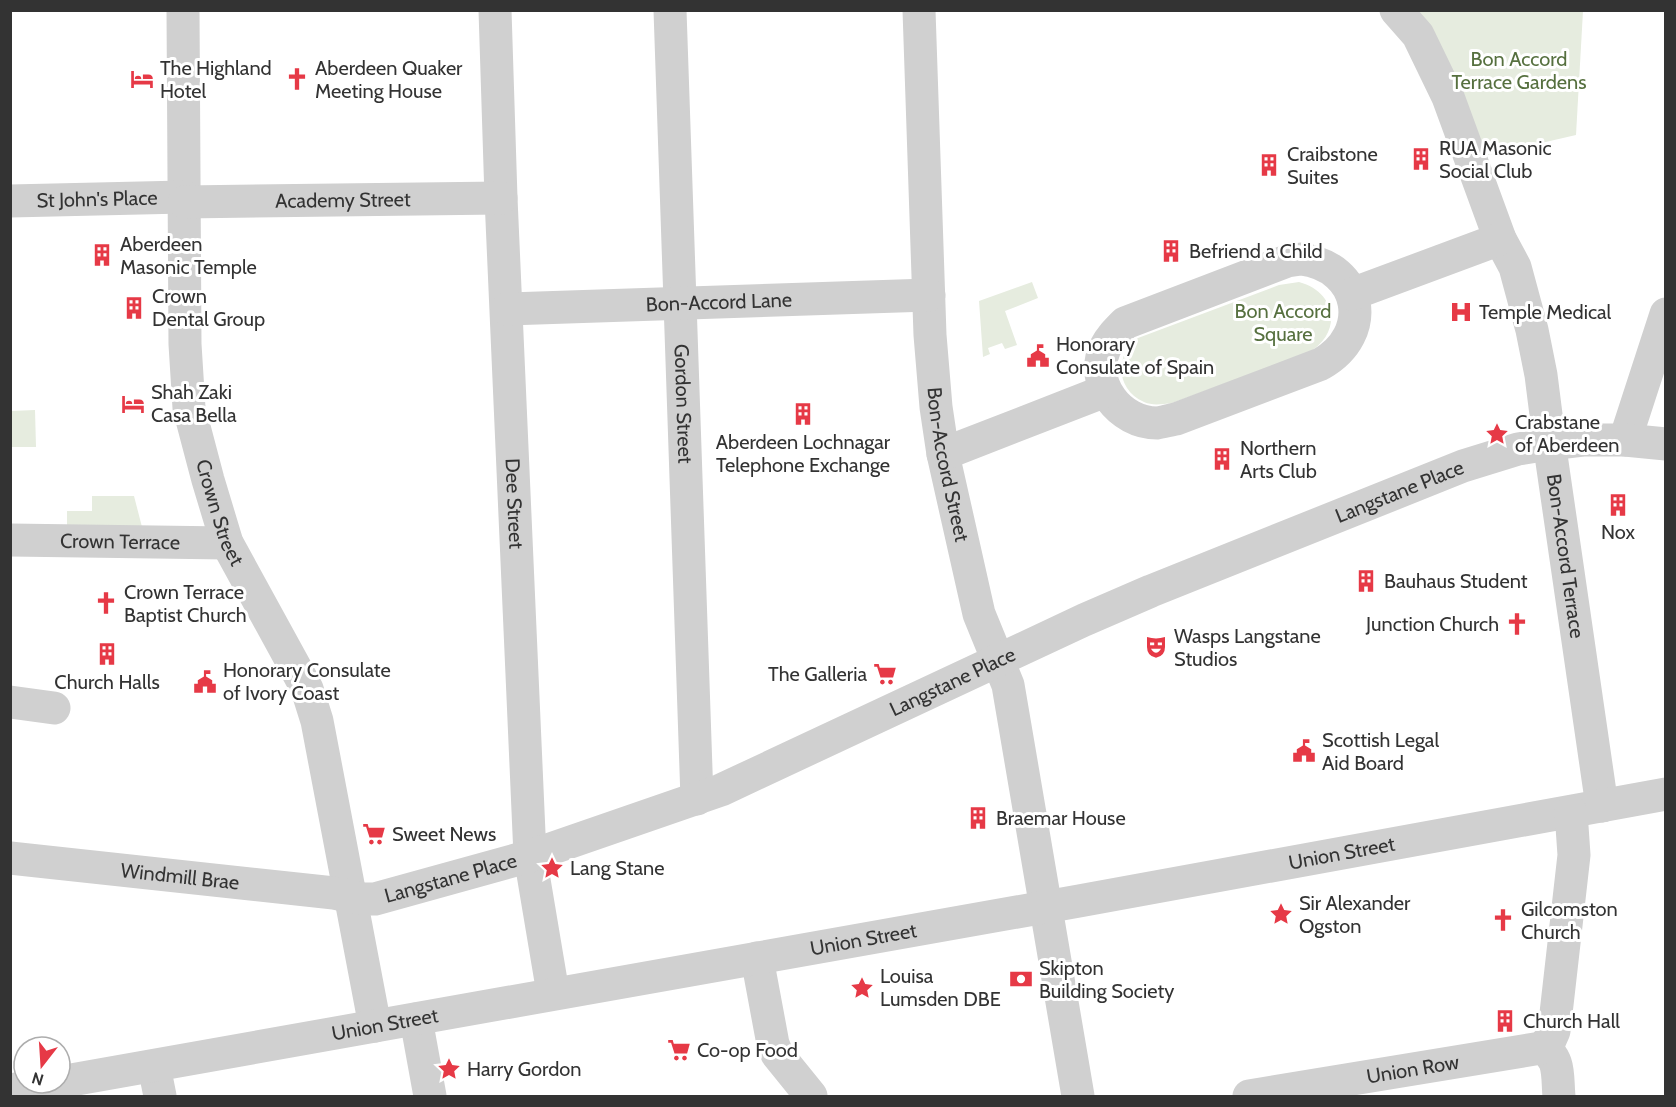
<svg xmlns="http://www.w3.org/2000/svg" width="1676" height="1107" font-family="Cabin,sans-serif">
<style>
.green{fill:#e6ecdf}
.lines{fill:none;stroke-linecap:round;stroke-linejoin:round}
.minor{stroke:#d0d0d0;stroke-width:33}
.labels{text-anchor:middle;stroke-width:6;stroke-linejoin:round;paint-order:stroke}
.park-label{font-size:20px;fill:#56703f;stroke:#fff}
.poi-label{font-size:20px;fill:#333;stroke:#fff;text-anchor:start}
.street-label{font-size:20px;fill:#333;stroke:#fff}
</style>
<rect width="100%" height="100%" fill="#fff"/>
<g class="green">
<polygon points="1418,11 1583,11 1576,135 1480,157"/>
<polygon points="1032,282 1038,298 1005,311 1017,345 1005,349 1002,343 988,348 990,354 983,357 979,301"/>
<path d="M 1299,282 C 1337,292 1343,333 1308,353 L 1172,403 C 1162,404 1153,406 1144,402 C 1116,390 1114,355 1138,338 L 1279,285 Z"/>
<polygon points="35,410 36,447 11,447 11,411"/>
<polygon points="92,496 134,496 142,527 67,526 67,511 92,511"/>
</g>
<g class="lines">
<g class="minor">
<path id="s1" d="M 183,10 L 185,344 L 189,408 L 208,480 L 227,543 L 307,689 L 317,721 L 375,1026"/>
<path id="s2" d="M 495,10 L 501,198 L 530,856 L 553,993"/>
<path id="s3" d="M 670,10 L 697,799"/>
<path id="s4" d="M 919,10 L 930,335 L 936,407 L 943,454 L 979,614 L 1008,685 L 1078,1096"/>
<path id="s5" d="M 1396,10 L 1418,35 L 1448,97 L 1500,239 L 1515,267 L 1532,330 L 1541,375 L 1552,462 L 1602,806"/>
<path id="s6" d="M 10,201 L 184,197"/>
<path id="s7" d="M 184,202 L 501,198"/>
<path d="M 1301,259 C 1363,267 1374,334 1321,364 L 1176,419 C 1170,420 1163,422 1157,423 C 1120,423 1089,384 1105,348 C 1110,338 1117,331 1125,323 L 1287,261 Z"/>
<polyline points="1352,294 1500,239"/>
<path id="s8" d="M 507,309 L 929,295"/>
<polyline points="1625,440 1666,314"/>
<polyline points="943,454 1105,391"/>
<path id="s9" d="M 10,540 L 227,543"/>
<polyline points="10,702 54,708"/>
<path id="s10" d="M 10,858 L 334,893 L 363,899 L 375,899 L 530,856 L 721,790 L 1084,620 L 1151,591 L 1463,466 L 1518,449 L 1549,444 L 1583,440 L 1625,440 L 1666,444"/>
<polyline points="757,958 773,1044 777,1054 811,1096"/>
<polyline points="416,1019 430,1096"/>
<path d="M 1541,1048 C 1561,1056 1557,1078 1559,1096"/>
<polyline points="154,1066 160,1096"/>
<path id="s11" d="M 60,1082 L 1079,901 L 1666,794"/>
<polyline points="10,1090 51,1083"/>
<path id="s12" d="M 1249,1096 L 1541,1048 L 1550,1040 L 1554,1031 L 1574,855 L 1571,812"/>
</g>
</g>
<defs>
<g id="hotel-bare" transform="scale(1.8)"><path d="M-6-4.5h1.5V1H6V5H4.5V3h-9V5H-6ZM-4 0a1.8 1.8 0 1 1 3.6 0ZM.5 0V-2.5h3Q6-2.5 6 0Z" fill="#e63946" stroke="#fff" stroke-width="2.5" paint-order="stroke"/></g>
<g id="church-bare" transform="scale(1.8)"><path d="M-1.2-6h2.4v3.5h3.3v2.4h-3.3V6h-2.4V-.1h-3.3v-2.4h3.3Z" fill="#e63946" stroke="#fff" stroke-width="2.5" paint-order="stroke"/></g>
<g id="building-bare" transform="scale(1.8)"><path d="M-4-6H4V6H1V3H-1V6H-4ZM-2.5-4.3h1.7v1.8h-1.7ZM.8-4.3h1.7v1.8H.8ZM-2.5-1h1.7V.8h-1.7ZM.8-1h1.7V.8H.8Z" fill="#e63946" stroke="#fff" stroke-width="2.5" paint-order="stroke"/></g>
<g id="hospital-bare" transform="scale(1.8)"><path d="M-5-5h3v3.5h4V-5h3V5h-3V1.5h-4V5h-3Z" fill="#e63946" stroke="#fff" stroke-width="2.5" paint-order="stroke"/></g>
<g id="civic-bare" transform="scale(1.8)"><path d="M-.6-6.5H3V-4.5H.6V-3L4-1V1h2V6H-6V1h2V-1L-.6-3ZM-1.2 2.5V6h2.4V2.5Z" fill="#e63946" stroke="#fff" stroke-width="2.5" paint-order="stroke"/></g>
<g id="sight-bare" transform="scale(1.8)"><path d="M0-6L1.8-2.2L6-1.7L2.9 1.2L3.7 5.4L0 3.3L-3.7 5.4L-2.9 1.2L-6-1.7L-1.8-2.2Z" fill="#e63946" stroke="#fff" stroke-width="2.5" paint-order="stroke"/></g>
<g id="theatre-bare" transform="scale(1.8)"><path d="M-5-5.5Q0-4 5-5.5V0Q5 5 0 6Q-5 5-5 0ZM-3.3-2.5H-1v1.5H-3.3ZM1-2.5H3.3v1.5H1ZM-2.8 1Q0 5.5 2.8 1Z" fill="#e63946" stroke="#fff" stroke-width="2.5" paint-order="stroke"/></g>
<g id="supermarket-bare" transform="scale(1.8)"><path d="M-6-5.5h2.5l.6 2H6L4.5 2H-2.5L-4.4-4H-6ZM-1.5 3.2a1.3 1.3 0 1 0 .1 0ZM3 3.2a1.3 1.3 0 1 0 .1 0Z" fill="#e63946" stroke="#fff" stroke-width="2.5" paint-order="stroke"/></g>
<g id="bank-bare" transform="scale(1.8)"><path d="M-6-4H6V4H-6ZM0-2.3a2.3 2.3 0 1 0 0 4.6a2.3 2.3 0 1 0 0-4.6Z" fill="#e63946" stroke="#fff" stroke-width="2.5" paint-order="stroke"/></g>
</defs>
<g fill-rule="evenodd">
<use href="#hotel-bare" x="142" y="79"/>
<use href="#church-bare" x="297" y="79"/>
<use href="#building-bare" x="1421" y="159"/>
<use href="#building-bare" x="1269" y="165"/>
<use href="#building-bare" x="1171" y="251"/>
<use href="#building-bare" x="102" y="255"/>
<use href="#building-bare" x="134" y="308"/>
<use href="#hospital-bare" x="1461" y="312"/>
<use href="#civic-bare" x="1038" y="356"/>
<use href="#hotel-bare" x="133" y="404"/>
<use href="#building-bare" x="803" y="414"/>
<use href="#sight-bare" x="1497" y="434"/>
<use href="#building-bare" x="1222" y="459"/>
<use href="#building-bare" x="1618" y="505"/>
<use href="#building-bare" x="1366" y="581"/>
<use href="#church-bare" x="106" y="603"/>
<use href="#church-bare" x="1517" y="624"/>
<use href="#theatre-bare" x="1156" y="647"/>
<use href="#building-bare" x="107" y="654"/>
<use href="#supermarket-bare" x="885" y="674"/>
<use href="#civic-bare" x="205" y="682"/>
<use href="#civic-bare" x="1304" y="751"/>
<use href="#building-bare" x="978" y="818"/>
<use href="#supermarket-bare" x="374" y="834"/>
<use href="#sight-bare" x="552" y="868"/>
<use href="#sight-bare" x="1281" y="914"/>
<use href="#church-bare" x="1503" y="920"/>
<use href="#bank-bare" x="1021" y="979"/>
<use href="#sight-bare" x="862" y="988"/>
<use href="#building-bare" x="1505" y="1021"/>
<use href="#supermarket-bare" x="679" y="1050"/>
<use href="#sight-bare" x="449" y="1069"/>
</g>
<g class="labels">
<g class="park-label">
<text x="1519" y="66">Bon Accord<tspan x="1519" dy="23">Terrace Gardens</tspan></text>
<text x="1283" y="318">Bon Accord<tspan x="1283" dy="23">Square</tspan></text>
</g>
<g class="poi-label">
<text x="160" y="75">The Highland<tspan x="160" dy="23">Hotel</tspan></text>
<text x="315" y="75">Aberdeen Quaker<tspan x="315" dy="23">Meeting House</tspan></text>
<text x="1439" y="155">RUA Masonic<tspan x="1439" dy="23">Social Club</tspan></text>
<text x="1287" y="161">Craibstone<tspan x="1287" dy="23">Suites</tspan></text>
<text x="120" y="251">Aberdeen<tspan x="120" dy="23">Masonic Temple</tspan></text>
<text x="1189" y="258">Befriend a Child</text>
<text x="152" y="303">Crown<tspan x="152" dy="23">Dental Group</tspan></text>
<text x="1479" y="319">Temple Medical</text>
<text x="1056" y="351">Honorary<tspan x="1056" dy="23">Consulate of Spain</tspan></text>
<text x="151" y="399">Shah Zaki<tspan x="151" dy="23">Casa Bella</tspan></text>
<text x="1515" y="429">Crabstane<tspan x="1515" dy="23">of Aberdeen</tspan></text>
<text x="803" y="449" text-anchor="middle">Aberdeen Lochnagar<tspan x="803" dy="23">Telephone Exchange</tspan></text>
<text x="1240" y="455">Northern<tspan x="1240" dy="23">Arts Club</tspan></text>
<text x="1618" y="539" text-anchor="middle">Nox</text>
<text x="1384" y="588">Bauhaus Student</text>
<text x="124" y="599">Crown Terrace<tspan x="124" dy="23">Baptist Church</tspan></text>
<text x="1499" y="631" text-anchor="end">Junction Church</text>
<text x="1174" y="643">Wasps Langstane<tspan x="1174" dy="23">Studios</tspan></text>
<text x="223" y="677">Honorary Consulate<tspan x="223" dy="23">of Ivory Coast</tspan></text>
<text x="867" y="681" text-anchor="end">The Galleria</text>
<text x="107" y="689" text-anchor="middle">Church Halls</text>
<text x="1322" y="747">Scottish Legal<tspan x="1322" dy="23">Aid Board</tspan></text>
<text x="996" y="825">Braemar House</text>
<text x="392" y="841">Sweet News</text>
<text x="570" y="875">Lang Stane</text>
<text x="1299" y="910">Sir Alexander<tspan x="1299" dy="23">Ogston</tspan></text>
<text x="1521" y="916">Gilcomston<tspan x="1521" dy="23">Church</tspan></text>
<text x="1039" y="975">Skipton<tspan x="1039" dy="23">Building Society</tspan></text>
<text x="880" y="983">Louisa<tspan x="880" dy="23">Lumsden DBE</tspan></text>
<text x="1523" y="1028">Church Hall</text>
<text x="697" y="1057">Co-op Food</text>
<text x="467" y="1076">Harry Gordon</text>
</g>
<g class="street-label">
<text dy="7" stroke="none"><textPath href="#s6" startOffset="87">St John's Place</textPath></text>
<text dy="7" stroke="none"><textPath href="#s7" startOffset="159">Academy Street</textPath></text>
<text dy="7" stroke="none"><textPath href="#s8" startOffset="212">Bon-Accord Lane</textPath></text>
<text dy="7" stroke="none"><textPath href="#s3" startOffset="394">Gordon Street</textPath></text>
<text dy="7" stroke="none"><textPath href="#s4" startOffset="456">Bon-Accord Street</textPath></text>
<text dy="7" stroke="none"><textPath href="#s10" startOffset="1472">Langstane Place</textPath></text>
<text dy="7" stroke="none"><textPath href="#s2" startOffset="494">Dee Street</textPath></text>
<text dy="7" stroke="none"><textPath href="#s1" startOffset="507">Crown Street</textPath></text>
<text dy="7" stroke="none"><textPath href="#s9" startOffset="110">Crown Terrace</textPath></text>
<text dy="7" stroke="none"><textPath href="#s5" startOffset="579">Bon-Accord Terrace</textPath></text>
<text dy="7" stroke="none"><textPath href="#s10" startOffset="986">Langstane Place</textPath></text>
<text dy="7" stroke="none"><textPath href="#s11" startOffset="1302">Union Street</textPath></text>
<text dy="7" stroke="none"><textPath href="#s10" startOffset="171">Windmill Brae</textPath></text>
<text dy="7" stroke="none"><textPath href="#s10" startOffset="446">Langstane Place</textPath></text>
<text dy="7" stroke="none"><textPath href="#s11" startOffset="816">Union Street</textPath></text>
<text dy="7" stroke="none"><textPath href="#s11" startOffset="330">Union Street</textPath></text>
<text dy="7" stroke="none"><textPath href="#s12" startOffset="166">Union Row</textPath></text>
</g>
</g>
<rect width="1676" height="1107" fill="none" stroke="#333333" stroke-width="24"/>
<g transform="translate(42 1065) rotate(197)"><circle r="28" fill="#ffffff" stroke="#adadad" stroke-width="1.5"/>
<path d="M0-4.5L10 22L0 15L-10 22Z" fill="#e63946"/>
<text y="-9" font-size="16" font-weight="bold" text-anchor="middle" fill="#333333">N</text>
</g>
</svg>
